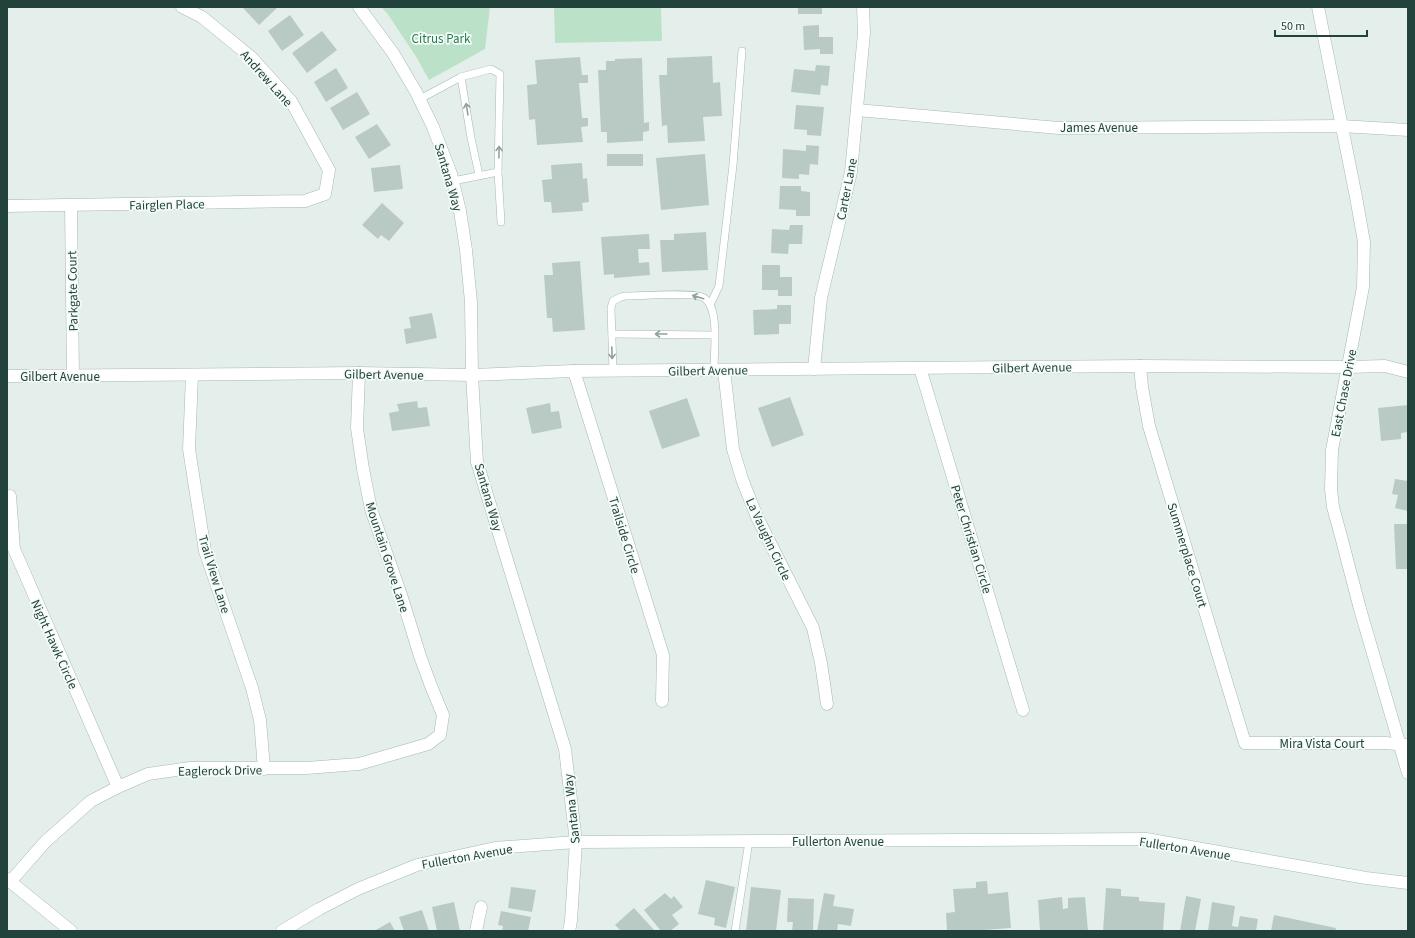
<svg xmlns="http://www.w3.org/2000/svg" width="1415" height="938" font-family="'Source Sans 3',sans-serif">
<style>
.green{fill:#bbe2c8}
.building{fill:#b9cac4}
.lines{fill:none;stroke-linecap:round;stroke-linejoin:round}
.service-casing{stroke:#a6b8b3;stroke-width:8}
.minor-casing{stroke:#a6b8b3;stroke-width:13}
.tertiary-casing{stroke:#a6b8b3;stroke-width:13}
.secondary-casing{stroke:#a1bcb4;stroke-width:13}
.service{stroke:#fff;stroke-width:7}
.minor{stroke:#fff;stroke-width:12}
.tertiary{stroke:#fff;stroke-width:12}
.secondary{stroke:#fff;stroke-width:12}
.oneway{stroke:#90a19e}
.labels{text-anchor:middle;stroke-width:3.5;stroke-linejoin:round;paint-order:stroke}
.park-label{font-size:13px;fill:#267e4f;stroke:#f5fbf8}
.street-label{font-size:13px;fill:#21433c;stroke:#f5fbf8}
</style>
<rect width="100%" height="100%" fill="#e4efeb"/>
<g class="green">
<polygon points="381,7 490,7 485,49 429,80 417,58 387,13"/>
<polygon points="554,7 661,7 662,41 555,43"/>
</g>
<g class="building">
<polygon points="242,7 278,7 259,25"/>
<rect x="798" y="7" width="24" height="7"/>
<polygon points="290,15 304,35 282,51 268,31"/>
<polygon points="819,25 819,37 833,37 833,54 820,54 820,49 804,50 803,26"/>
<polygon points="322,31 337,50 307,73 292,53"/>
<polygon points="712,56 713,83 720,82 722,116 703,117 705,141 668,143 667,125 662,126 659,75 667,75 667,58"/>
<polygon points="580,57 582,75 588,75 588,83 579,83 582,118 588,118 588,126 581,127 583,142 537,145 535,119 529,120 527,85 537,84 535,60"/>
<polygon points="642,58 644,123 649,122 649,131 643,132 643,141 607,143 607,132 601,132 598,70 606,70 606,61 615,61 615,59"/>
<polygon points="816,65 830,66 828,86 821,85 820,95 791,92 794,69 815,71"/>
<polygon points="336,68 348,88 326,102 314,82"/>
<polygon points="357,92 370,114 343,130 330,108"/>
<polygon points="796,105 824,107 821,136 807,135 807,130 794,129"/>
<polygon points="377,124 391,145 369,159 355,137"/>
<polygon points="806,145 819,146 818,165 810,164 809,175 799,174 799,179 782,178 783,149 806,151"/>
<rect x="607" y="154" width="36" height="12"/>
<polygon points="705,154 709,205 661,210 656,158"/>
<polygon points="582,163 583,179 587,178 589,202 582,203 583,211 552,213 551,202 544,202 542,180 552,179 551,165"/>
<polygon points="400,165 403,189 374,192 371,168"/>
<polygon points="780,186 801,186 801,191 810,192 810,216 796,216 796,210 779,209"/>
<polygon points="382,203 404,223 389,241 381,235 378,239 362,225"/>
<polygon points="790,225 803,225 802,244 789,244 788,254 771,253 772,229 789,230"/>
<polygon points="706,232 708,270 662,272 660,240 674,240 674,234"/>
<polygon points="649,234 650,249 638,249 639,263 649,262 650,275 614,278 614,274 604,275 601,237"/>
<polygon points="580,261 585,330 553,332 552,318 547,318 544,275 553,275 552,263"/>
<polygon points="762,265 780,265 780,277 792,277 792,296 778,296 778,290 762,290"/>
<polygon points="777,305 791,305 791,324 779,324 779,334 754,335 753,310 777,309"/>
<polygon points="432,313 437,338 406,344 404,329 411,328 409,317"/>
<polygon points="790,397 804,435 772,447 758,408"/>
<polygon points="687,398 700,436 662,449 649,411"/>
<polygon points="417,401 418,408 427,407 430,426 392,431 389,413 399,411 397,404"/>
<polygon points="550,403 551,412 559,411 562,428 532,434 526,408"/>
<polygon points="1408,405 1408,432 1401,433 1401,439 1381,441 1378,408"/>
<polygon points="1395,479 1408,481 1408,511 1395,508 1398,495 1392,494"/>
<polygon points="1394,524 1408,524 1408,569 1396,569"/>
<polygon points="706,880 735,887 726,928 714,925 715,918 698,914"/>
<polygon points="987,881 988,894 1008,892 1011,928 970,931 947,931 946,913 955,912 953,889 976,888 976,882"/>
<polygon points="511,887 536,890 532,912 508,908"/>
<polygon points="751,887 781,890 776,931 746,931"/>
<polygon points="1106,888 1121,889 1121,896 1139,897 1139,901 1165,903 1163,931 1103,931"/>
<polygon points="665,893 671,899 674,896 683,907 672,915 679,924 670,931 661,931 644,910"/>
<polygon points="824,893 835,895 833,906 854,909 851,926 838,924 837,931 817,931"/>
<polygon points="1186,896 1201,899 1195,931 1180,931"/>
<polygon points="1062,897 1063,909 1068,908 1068,898 1085,897 1088,931 1040,931 1038,900"/>
<polygon points="788,898 814,899 813,931 792,931 793,922 787,922"/>
<polygon points="454,902 460,931 437,931 432,907"/>
<polygon points="1212,902 1235,906 1232,926 1238,927 1240,916 1258,919 1256,931 1208,931"/>
<polygon points="634,908 655,931 621,931 615,925"/>
<polygon points="422,910 429,931 404,931 399,917"/>
<polygon points="501,911 531,917 528,931 502,931 503,926 498,925"/>
<polygon points="1274,915 1336,928 1335,931 1271,931"/>
<polygon points="390,922 395,931 374,931"/>
</g>
<g class="lines">
<g class="service-casing">
<g id="service">
<polyline points="420,99 461,77 471,138 479,175"/>
<polyline points="498,172 501,222"/>
<polyline points="453,181 498,172 500,74 491,69 461,77"/>
<polyline points="710,305 719,286 733,165 742,51"/>
<polyline points="612,334 714,335"/>
<path d="M 613,371 L 611,308 L 613,301 L 621,297 L 625,296 C 640,296 691,292 702,297 C 705,298 709,302 710,305 C 718,320 714,353 714,370"/>
<polyline points="735,931 749,841"/>
</g>
</g>
<g class="minor-casing">
<g id="minor">
<polyline points="857,110 1059,128 1341,126 1408,130"/>
<polyline points="7,206 305,201 325,194 329,170 291,101 252,58 202,17 182,7"/>
<polyline points="71,206 73,376"/>
<polyline points="1140,366 1142,387 1149,426 1245,743 1385,743 1408,745"/>
<polyline points="1348,367 1385,366 1408,372"/>
<polyline points="920,368 1023,710"/>
<polyline points="814,369 821,298 851,172 864,33 863,7"/>
<polyline points="724,370 733,449 742,479 757,517 813,628 821,663 827,704"/>
<polyline points="574,371 663,655 662,701"/>
<polyline points="192,375 189,449 205,551 252,688 260,720 264,769"/>
<polyline points="10,496 14,549 118,787"/>
<polyline points="7,879 71,931"/>
<polyline points="10,882 45,842 91,801 118,787 148,774 190,768 306,768 359,764 428,744 440,735 443,715 431,686 420,656 402,598 371,509 363,469 357,428 359,373"/>
<polyline points="476,931 481,907"/>
</g>
</g>
<g class="tertiary-casing">
<g id="tertiary">
<polyline points="359,7 393,53 416,92 433,127 451,174 460,211 466,250 471,302 472,375 477,462 565,749 576,842 571,921 569,931"/>
<polyline points="1318,7 1356,197 1364,242 1363,287 1332,450 1331,489 1333,507 1342,540 1360,609 1408,773"/>
<polyline points="7,376 359,373 472,375 574,371 1140,366 1348,367"/>
</g>
</g>
<g class="secondary-casing">
<polyline id="secondary" points="282,931 319,909 358,889 417,865 495,848 576,842 1146,839 1366,878 1408,883"/>
</g>
<use href="#service" class="service"/>
<use href="#minor" class="minor"/>
<use href="#tertiary" class="tertiary"/>
<use href="#secondary" class="secondary"/>
</g>
<defs><path id="oneway-shaft" d="M-6 0H5M1.5-3L5.5 0L1.5 3" fill="none" stroke-width="1.6" stroke-linecap="round" stroke-linejoin="round"/></defs>
<g class="oneway">
<use href="#oneway-shaft" transform="translate(467 109) rotate(-99)"/>
<use href="#oneway-shaft" transform="translate(499 152) rotate(-89)"/>
<use href="#oneway-shaft" transform="translate(698 297) rotate(-164)"/>
<use href="#oneway-shaft" transform="translate(661 334) rotate(-180)"/>
<use href="#oneway-shaft" transform="translate(612 353) rotate(88)"/>
</g>
<g class="labels">
<g class="park-label">
<text x="441" y="43">Citrus Park</text>
</g>
<g class="street-label">
<text transform="translate(267 78) rotate(48)" y="5">Andrew Lane</text>
<text x="1099" y="132">James Avenue</text>
<text transform="translate(449 177) rotate(74)" y="5">Santana Way</text>
<text transform="translate(846 189) rotate(-79)" y="5">Carter Lane</text>
<text transform="translate(167 204) rotate(-1)" y="5">Fairglen Place</text>
<text transform="translate(72 291) rotate(-91)" y="5">Parkgate Court</text>
<text transform="translate(1032 367) rotate(-1)" y="5">Gilbert Avenue</text>
<text transform="translate(708 370) rotate(-1)" y="5">Gilbert Avenue</text>
<text transform="translate(384 374) rotate(1)" y="5">Gilbert Avenue</text>
<text x="60" y="381">Gilbert Avenue</text>
<text transform="translate(1343 393) rotate(-79)" y="5">East Chase Drive</text>
<text transform="translate(489 497) rotate(74)" y="5">Santana Way</text>
<text transform="translate(625 535) rotate(73)" y="5">Trailside Circle</text>
<text transform="translate(769 539) rotate(65)" y="5">La Vaughn Circle</text>
<text transform="translate(972 539) rotate(73)" y="5">Peter Christian Circle</text>
<text transform="translate(1188 555) rotate(73)" y="5">Summerplace Court</text>
<text transform="translate(388 557) rotate(72)" y="5">Mountain Grove Lane</text>
<text transform="translate(215 574) rotate(73)" y="5">Trail View Lane</text>
<text transform="translate(55 644) rotate(66)" y="5">Night Hawk Circle</text>
<text x="1322" y="748">Mira Vista Court</text>
<text transform="translate(220 770) rotate(-1)" y="5">Eaglerock Drive</text>
<text transform="translate(571 809) rotate(-96)" y="5">Santana Way</text>
<text x="838" y="846">Fullerton Avenue</text>
<text transform="translate(1185 848) rotate(9)" y="5">Fullerton Avenue</text>
<text transform="translate(467 856) rotate(-10)" y="5">Fullerton Avenue</text>
</g>
</g>
<rect width="1415" height="938" fill="none" stroke="#21433c" stroke-width="16"/>
<path d="M1275 30v6h92v-6" fill="none" stroke="#21433c" stroke-width="2"/>
<text x="1281" y="30" font-size="12" fill="#21433c" stroke="#f5fbf8" stroke-width="3" paint-order="stroke">50 m</text>
</svg>
